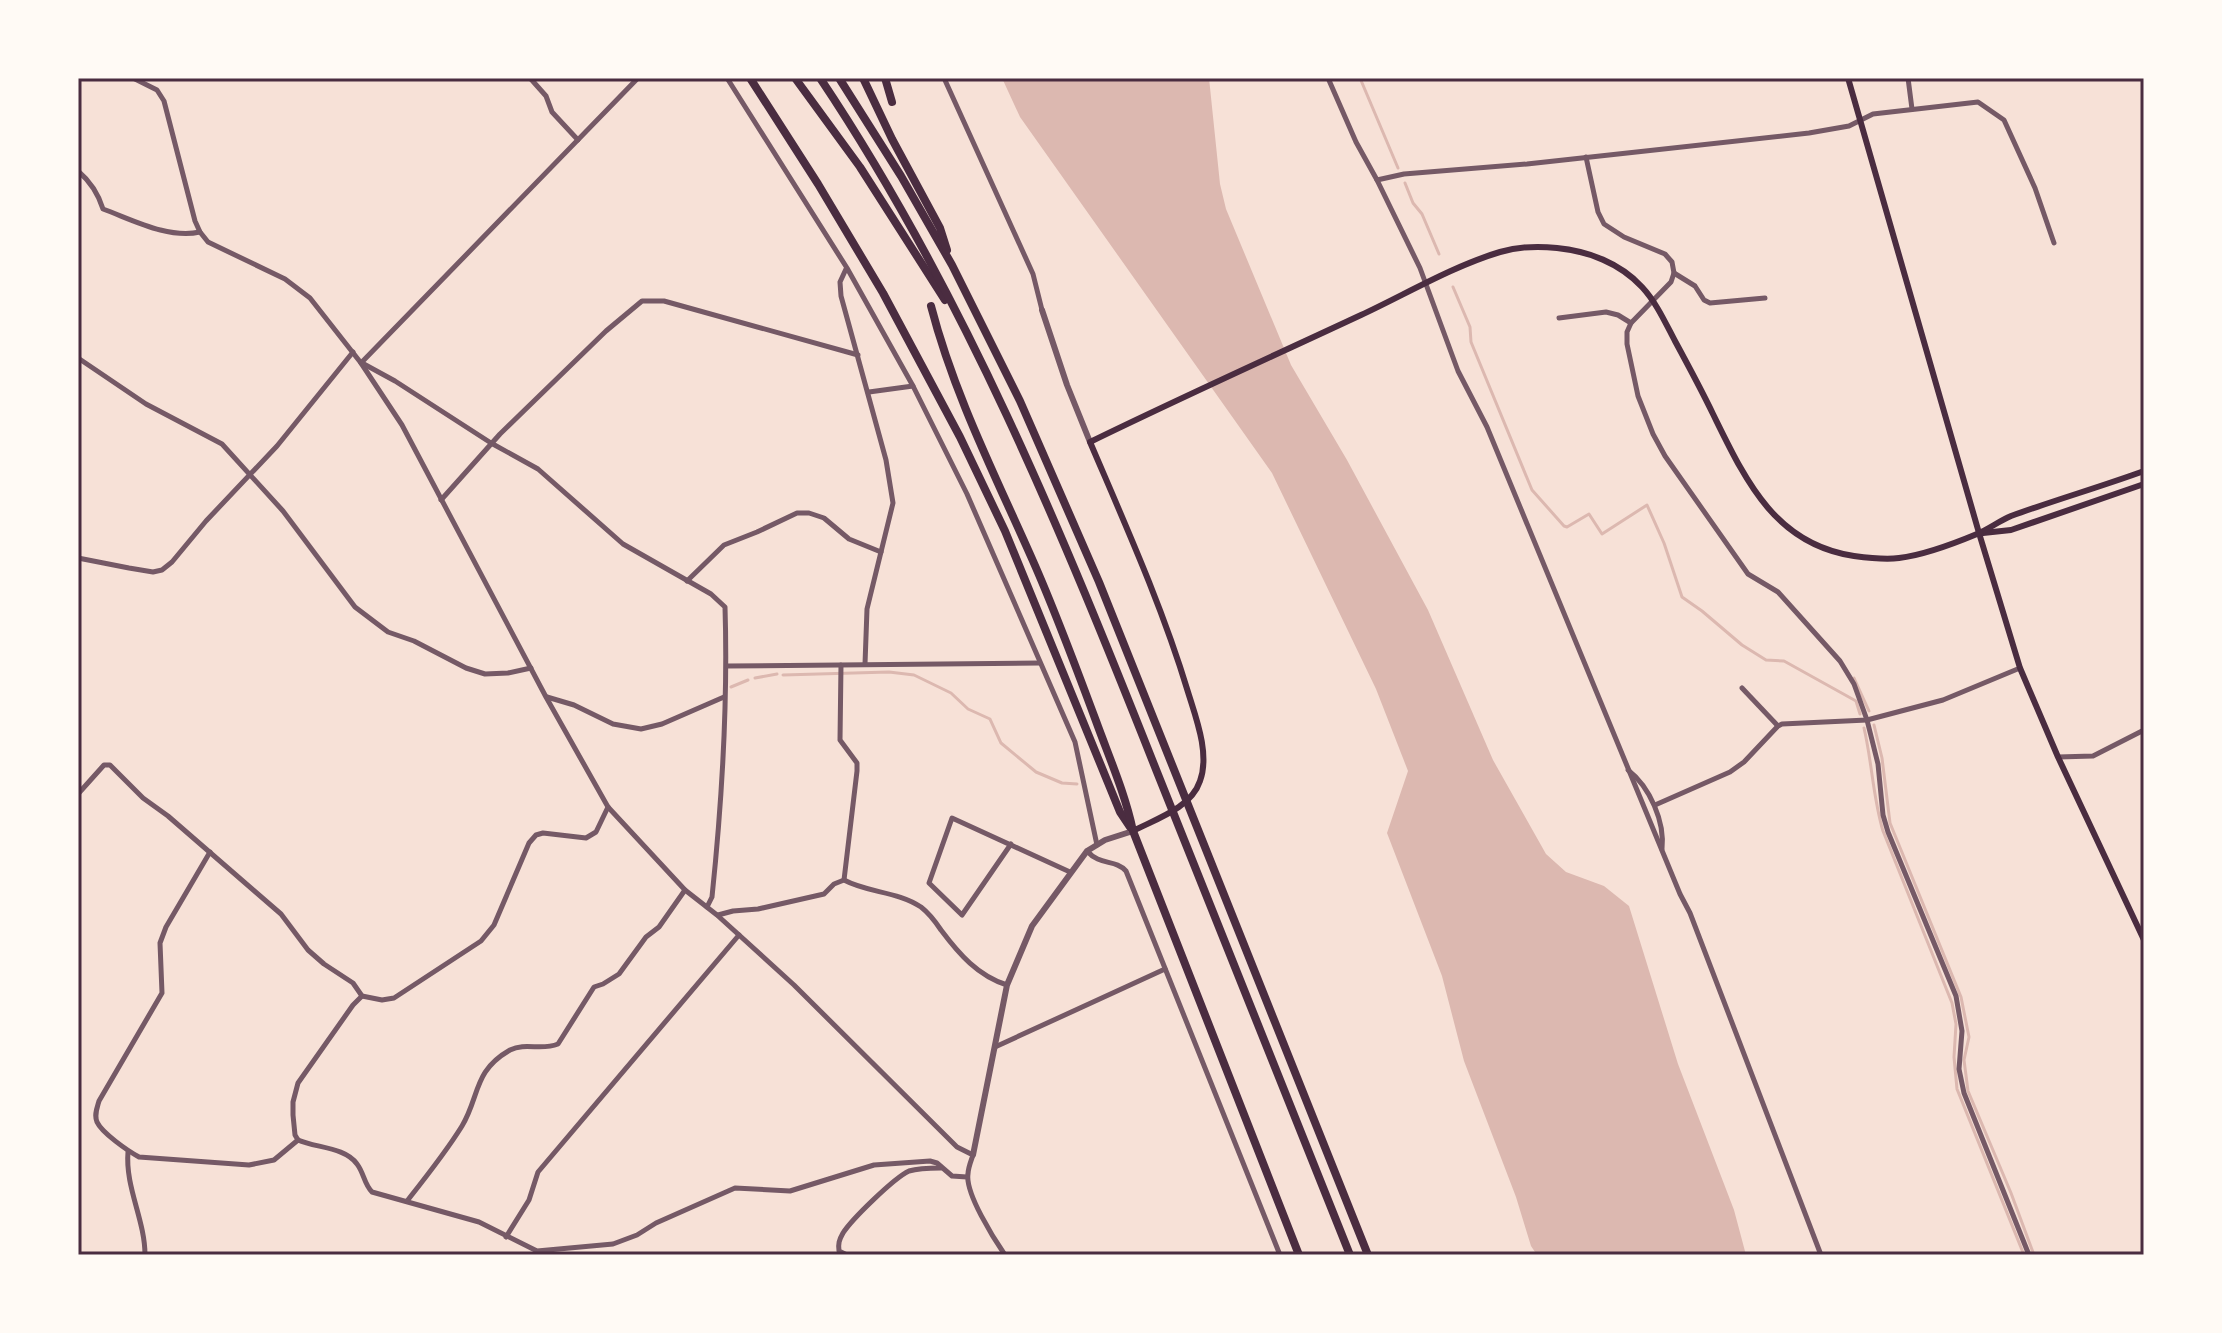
<svg xmlns="http://www.w3.org/2000/svg" width="2222" height="1333" font-family="'Open Sans',sans-serif">
<style>
.water{fill:#dcb8b0}
.lines{fill:none;stroke-linecap:round;stroke-linejoin:round}
.stream{stroke:#dcb8b0;stroke-width:3}
.minor{stroke:#755966;stroke-width:5}
.tertiary{stroke:#755966;stroke-width:6}
.secondary{stroke:#4a2c40;stroke-width:6}
.trunk{stroke:#4a2c40;stroke-width:8}
.motorway{stroke:#4a2c40;stroke-width:8}
.neatline{fill:none;stroke:#4a2c40;stroke-width:3}
</style>
<rect width="100%" height="100%" fill="#f7e1d7"/>
<polygon class="water" points="1002,78 1209,78 1220,184 1226,209 1291,365 1347,460 1428,610 1493,760 1546,854 1566,872 1604,886 1629,906 1678,1064 1734,1210 1746,1255 1537,1255 1531,1246 1516,1197 1464,1061 1442,976 1387,833 1408,771 1376,689 1272,473 1020,117"/>
<g class="lines">
<g class="stream">
<polyline points="1360,78 1398,168"/>
<polyline points="1405,183 1413,203 1422,214 1439,254"/>
<polyline points="1453,287 1470,327 1471,342 1532,490 1564,526 1567,527 1589,514 1602,534 1647,505 1664,543 1682,597 1702,611 1742,645 1766,660 1784,661 1856,701 1860,714"/>
<polyline points="783,675 889,672 914,675 951,693 968,709 990,719 1001,743 1036,772 1062,783 1077,784"/>
<polyline points="755,678 777,674"/>
<polyline points="1854,678 1869,711"/>
<polyline points="731,687 748,680"/>
<polyline points="1874,725 1882,758 1890,823 1961,997 1969,1037 1964,1060 1968,1091 2011,1193 2034,1255"/>
<path d="M 1864,728 C 1872,762 1873,798 1883,831 L 1952,1003 L 1956,1024 L 1954,1057 L 1957,1089 L 2024,1255"/>
</g>
<g class="minor">
<path d="M 133,78 L 157,90 L 164,101 L 195,221 L 200,232 L 208,242 L 285,279 L 310,298 L 361,363 L 402,425 L 546,697 L 608,807 L 685,890 L 717,915 L 794,985 L 957,1147 L 973,1155 C 971,1161 968,1168 968,1174 C 965,1193 994,1239 1005,1255"/>
<polyline points="530,78 546,96 552,112 578,140"/>
<polyline points="727,78 847,268 913,386 967,494 1075,742 1097,845"/>
<polyline points="944,78 1033,274 1042,310"/>
<polyline points="1328,78 1356,142 1377,180 1420,268 1458,371 1487,427 1680,894 1690,913 1821,1255"/>
<polyline points="1908,78 1912,109"/>
<polyline points="1586,157 1598,212 1604,224 1624,237 1665,254 1672,262 1674,273 1671,282 1631,323 1627,332 1627,344 1638,396 1653,434 1665,456 1748,574 1778,592 1840,661 1854,684 1867,720 1878,764 1883,815 1888,832 1956,996 1962,1031 1959,1069 1964,1093 2029,1255"/>
<path d="M 78,171 C 91,182 98,193 103,209 C 133,220 168,239 200,232"/>
<polyline points="1377,180 1404,174 1527,164 1809,133 1849,126 1873,114 1978,102 2004,120 2035,188 2054,243"/>
<polyline points="846,269 840,282 841,296 886,460 893,503 867,609 865,664"/>
<polyline points="1674,273 1695,286 1704,300 1710,303 1765,298"/>
<polyline points="1559,318 1606,312 1618,315 1631,323"/>
<polyline points="78,358 146,404 222,444 283,511 355,607 388,632 414,641 466,668 485,674 508,673 531,668"/>
<polyline points="361,363 638,78"/>
<path d="M 362,363 L 395,381 L 491,443 L 538,469 L 623,544 L 711,594 L 725,607 C 728,703 722,801 712,897 L 707,907"/>
<polyline points="869,392 913,386"/>
<polyline points="441,500 500,434 606,331 642,301 664,301 858,355"/>
<polyline points="78,558 129,568 153,572 162,570 172,562 206,521 277,446 353,352"/>
<polyline points="687,581 724,545 757,532 797,513 809,513 824,518 849,539 881,552"/>
<polyline points="841,665 840,740 857,763 857,771 844,880"/>
<polyline points="727,666 1040,663"/>
<polyline points="1742,688 1778,726"/>
<polyline points="547,697 574,705 613,724 641,729 662,724 724,697"/>
<polyline points="2058,757 2093,756 2144,730"/>
<path d="M 1628,770 C 1650,787 1665,822 1662,849"/>
<polyline points="78,794 104,765 110,765 143,798 168,816 281,914 308,950 324,964 353,983 362,996 382,1000 394,998 481,941 494,925 529,843 536,835 543,833 586,838 596,832 608,807"/>
<polyline points="1655,805 1730,772 1744,762 1778,726 1782,724 1867,720 1943,700 2020,668"/>
<polyline points="1011,844 962,915 929,883 952,818 1070,872"/>
<path d="M 1087,851 C 1100,866 1115,859 1126,871 L 1280,1255"/>
<path d="M 210,852 L 166,927 L 160,943 L 162,993 L 99,1101 C 97,1108 94,1115 97,1122 C 102,1133 128,1151 139,1157 L 249,1165 L 274,1160 L 298,1140"/>
<path d="M 718,915 L 733,911 L 758,909 L 824,894 L 834,884 L 844,880 C 868,893 897,891 921,907 C 930,914 935,921 941,930 C 959,954 978,976 1007,985"/>
<polyline points="995,1047 1165,969"/>
<path d="M 298,1140 C 316,1148 345,1147 357,1164 C 364,1173 364,1184 372,1192 L 479,1222 L 537,1251 L 613,1244 L 637,1235 L 656,1223 L 735,1188 L 790,1191 L 874,1165 L 930,1161 L 937,1163 L 952,1176 L 967,1177"/>
<polyline points="298,1140 295,1135 293,1115 293,1102 298,1083 353,1005 362,996"/>
<path d="M 128,1152 C 125,1187 145,1220 145,1255"/>
<path d="M 407,1201 C 426,1177 446,1152 462,1126 C 480,1096 473,1071 510,1050 C 526,1042 541,1051 558,1044 L 594,987 L 603,984 L 619,974 L 646,937 L 659,927 L 685,890"/>
<polyline points="506,1237 529,1200 538,1172 739,935"/>
<path d="M 847,1255 L 839,1251 C 838,1244 839,1240 843,1233 C 852,1219 894,1178 909,1171 C 919,1168 931,1168 941,1168"/>
</g>
<g class="tertiary">
<polyline points="1042,310 1067,385 1090,442"/>
<polyline points="973,1155 1007,985 1032,926 1087,851 1105,840 1133,831"/>
</g>
<g class="secondary">
<polyline points="1848,78 1979,533 2020,668 2058,757 2144,940"/>
<polyline points="1983,533 2011,530 2144,484"/>
<path d="M 1133,831 C 1156,819 1191,808 1200,781 C 1210,754 1196,718 1188,692 C 1162,606 1125,524 1090,442 C 1180,398 1271,357 1361,315 C 1406,294 1453,266 1500,252 C 1517,247 1539,246 1557,248 C 1588,251 1620,263 1642,287 C 1656,302 1665,322 1675,341 C 1688,365 1701,389 1713,414 C 1745,479 1774,544 1854,556 C 1869,558 1884,560 1899,558 C 1925,555 1953,544 1977,534 C 1989,529 1999,521 2011,516 C 2055,500 2100,487 2144,471"/>
</g>
<g class="trunk">
<polyline points="750,78 818,184 883,293 960,437 1005,531 1120,812 1130,827"/>
<polyline points="885,78 892,102"/>
<path d="M 931,306 C 954,395 996,477 1033,561 C 1056,613 1076,667 1096,721 C 1109,757 1125,793 1133,831 L 1299,1255"/>
</g>
<g class="motorway">
<polyline points="795,78 860,167 945,300"/>
<path d="M 820,78 C 964,293 1062,532 1157,772 C 1221,933 1286,1094 1350,1255"/>
<polyline points="839,78 901,176 952,265 1020,401 1099,582 1368,1255"/>
<polyline points="863,78 892,139 940,228 947,250"/>
</g>
</g>
<rect width="2222" height="1333" fill="none" stroke="#fffaf5" stroke-width="160"/>
<rect x="80" y="80" width="2062" height="1173" class="neatline"/>
</svg>
